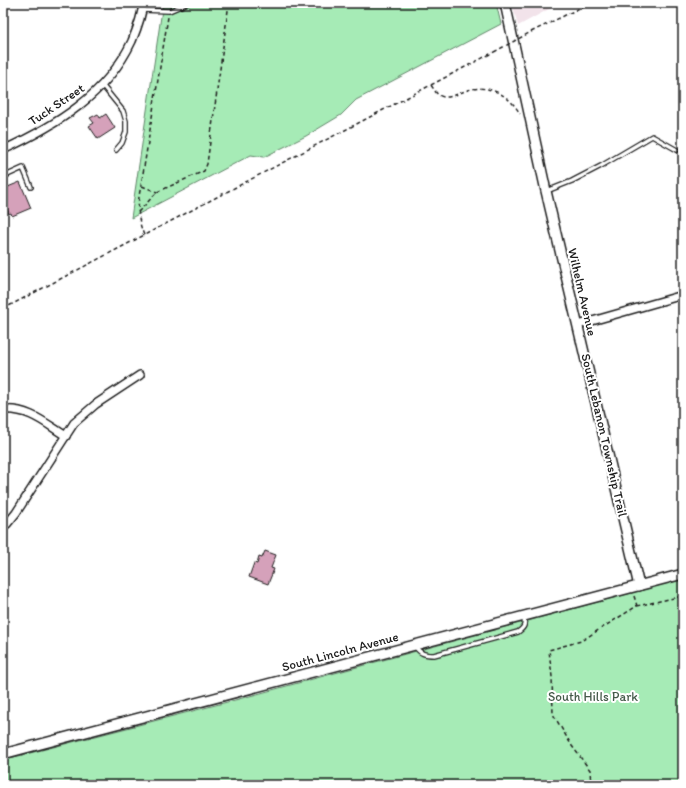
<svg xmlns="http://www.w3.org/2000/svg" width="686" height="788" font-family="Itim,sans-serif">
<style>
.built{fill:#f2e3ea}
.green{fill:#a6ebb6;stroke:#618469}
.building{fill:#d5a1ba;stroke:#1c1c1c}
.lines{fill:none;stroke-linecap:round;stroke-linejoin:round}
.lane-casing{stroke:#1c1c1c;stroke-width:6}
.street-casing{stroke:#1c1c1c;stroke-width:10}
.secondary-casing{stroke:#1c1c1c;stroke-width:12}
.path{stroke:#1c1c1c;stroke-width:1.5;stroke-dasharray:4 3;stroke-linecap:butt}
.lane{stroke:#fff;stroke-width:3.5}
.street{stroke:#fff;stroke-width:7}
.secondary{stroke:#fff;stroke-width:9}
.path-bridge{stroke:#1c1c1c;stroke-width:1.5;stroke-dasharray:4 3;stroke-linecap:butt}
.labels{text-anchor:middle;stroke-width:4;stroke-linejoin:round;paint-order:stroke}
.street-label{font-size:13px;fill:#1c1c1c;stroke:#fff}
.park-label{font-size:13px;fill:#455a4a;stroke:#fff}
</style>
<rect width="100%" height="100%" fill="#fff"/>
<filter id="ink" filterUnits="userSpaceOnUse"><feTurbulence type="fractalNoise" baseFrequency=".025" numOctaves="2"/><feDisplacementMap in="SourceGraphic" scale="8" xChannelSelector="R" yChannelSelector="G"/><feConvolveMatrix kernelMatrix="1 2 1 2 8 2 1 2 1" color-interpolation-filters="sRGB"/></filter>
<g filter="url(#ink)">
<polygon class="built" points="512,3 560,3 518,26"/>
<g class="green">
<polygon points="163,3 496,3 501,24 356,100 341,115 306,136 264,157 251,155 131,218"/>
<polygon points="683,579 683,785 3,785 3,760 235,700"/>
</g>
<g class="building">
<polygon points="98,114 100,118 106,114 115,128 98,139 89,126 94,123 90,118"/>
<polygon points="20,182 31,208 12,216 11,213 9,214 3,200 3,189"/>
<polygon points="265,551 276,555 271,568 274,569 268,584 249,577 254,563 257,564 259,557 262,558"/>
</g>
<g class="lines">
<g class="lane-casing">
<g id="lane">
<polyline points="142,10 169,11 188,3"/>
<polyline points="102,85 123,111 126,121 126,132 122,143 116,150"/>
<polyline points="3,177 23,168 31,187"/>
<polyline points="547,191 572,181 601,166 652,136 677,150"/>
<path d="M 415,646 C 420,654 425,655 434,655 L 518,632 C 525,627 525,625 524,616"/>
</g>
</g>
<g class="street-casing">
<g id="street">
<path d="M 3,150 C 55,126 107,95 132,41 C 137,29 142,16 143,3"/>
<polyline points="578,325 683,295"/>
<path d="M 3,410 C 29,408 45,423 66,436"/>
<polyline points="3,526 7,524 16,513 74,423 96,404 140,375"/>
</g>
</g>
<g class="secondary-casing">
<g id="secondary">
<polyline points="505,3 546,191 639,586"/>
<polyline points="3,754 683,574"/>
</g>
</g>
<g class="path">
<polyline points="531,32 590,3"/>
<path d="M 431,85 C 435,91 437,96 444,97 C 452,98 461,92 468,90 C 489,84 510,95 520,114"/>
<polyline points="142,186 157,192"/>
<polyline points="138,212 145,205 157,192 204,171 207,164 229,3"/>
<path d="M 144,235 C 137,219 137,203 141,186 L 168,17"/>
<polyline points="3,309 494,52"/>
<polyline points="634,596 637,606"/>
<polyline points="591,785 590,770 572,746 553,714 552,677 549,650 581,641 637,606 683,596"/>
</g>
<use href="#lane" class="lane"/>
<use href="#street" class="street"/>
<use href="#secondary" class="secondary"/>
<polyline class="path-bridge" points="494,52 531,32"/>
</g>
</g>
<g class="labels">
<g class="street-label">
<text transform="translate(56 104) rotate(-34)" y="5">Tuck Street</text>
<text transform="translate(583 292) rotate(77)" y="5">Wilhelm Avenue</text>
<text transform="translate(605 435) rotate(77)" y="5">South Lebanon Township Trail</text>
<text transform="translate(340 651) rotate(-15)" y="5">South Lincoln Avenue</text>
</g>
<g class="park-label">
<text x="593" y="701">South Hills Park</text>
</g>
</g>
<rect width="686" height="788" fill="none" stroke="#fff" stroke-width="16"/>
<rect x="8" y="8" width="670" height="772" fill="none" stroke="#1c1c1c" stroke-width="1.5" filter="url(#ink)"/>
</svg>
